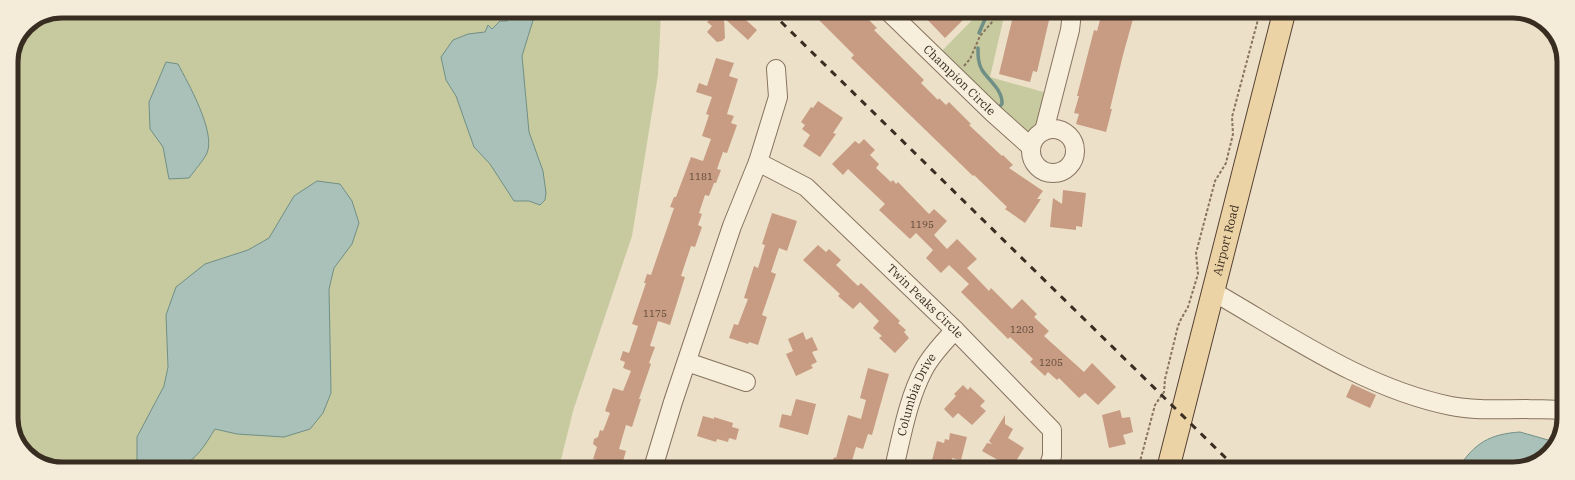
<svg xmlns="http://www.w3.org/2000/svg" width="1575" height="480" font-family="'IBM Plex Serif',serif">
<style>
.green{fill:#c6ca9e}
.water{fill:#aac1b9;stroke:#708f86}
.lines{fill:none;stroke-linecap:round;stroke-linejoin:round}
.stream{stroke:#708f86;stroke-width:3.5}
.building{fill:#c89c82}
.minor-casing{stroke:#87735f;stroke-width:20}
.major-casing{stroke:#564233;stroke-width:24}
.path{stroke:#87735f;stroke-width:2;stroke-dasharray:3 2;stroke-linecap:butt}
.minor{stroke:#f7eedc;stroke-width:18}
.major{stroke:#ecd3a5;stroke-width:22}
.rail{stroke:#392c21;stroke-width:3;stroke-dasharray:7 7;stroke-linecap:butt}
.labels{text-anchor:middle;stroke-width:3;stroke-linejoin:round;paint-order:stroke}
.number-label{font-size:10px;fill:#5d4839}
.street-label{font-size:12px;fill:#392c21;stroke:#f4ebd9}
.rim{fill:none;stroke:#392c21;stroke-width:5}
</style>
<rect width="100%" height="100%" fill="#ece0c9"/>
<g class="green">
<polygon points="62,11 661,12 658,75 632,236 573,411 559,468 49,467 22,449 11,421 11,62 26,26"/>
<polygon points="980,12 1005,12 990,77 1054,95 1038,135 1034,141 936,57"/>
</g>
<g class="water">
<polygon points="512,12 528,12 534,17 522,56 529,132 543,171 546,193 545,200 540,205 529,201 514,201 490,164 474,147 456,96 446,80 441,57 453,40 468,34 485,32 488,25 492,29 500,21 507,21"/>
<path d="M 166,62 L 178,64 C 188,83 216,132 207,153 C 203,161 195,170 189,178 L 169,179 L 163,147 L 150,129 L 149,102 Z"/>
<path d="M 317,181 L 340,184 L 352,201 L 359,223 L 352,244 L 334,268 L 329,289 L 331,393 L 323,413 L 310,429 L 284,437 L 237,434 L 215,429 C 206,443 196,462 178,467 C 168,470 155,467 145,467 L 137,460 L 137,437 L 164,386 L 168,367 L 166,315 L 176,287 L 205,264 L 248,250 L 269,238 L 294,196 Z"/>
<path d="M 1520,432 L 1555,442 L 1544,459 L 1513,469 L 1458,469 C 1474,443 1490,434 1520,432 Z"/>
</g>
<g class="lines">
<g class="stream">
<polyline points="979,33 988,12"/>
<path d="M 978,48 C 978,56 978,63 982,70 C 989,81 1003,90 1002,104 L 997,109"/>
</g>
</g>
<g class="building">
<polygon points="717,12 737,12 757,30 748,40 724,18 725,38 722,41 717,42 707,32 712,26 707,22"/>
<polygon points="811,12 861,12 877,28 874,30 924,80 921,83 938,100 939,98 946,105 949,102 971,124 969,125 1002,156 1003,155 1013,165 1009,168 1043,191 1037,199 1041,199 1025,223 1005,209 1007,207 974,175 973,176 851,58 854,55"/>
<polygon points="920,12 971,12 945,38"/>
<polygon points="1014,12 1047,12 1046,15 1050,16 1037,72 1033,71 1030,82 999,74"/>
<polygon points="1104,12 1135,12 1123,55 1110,109 1112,109 1106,132 1076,124 1079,114 1074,113 1079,96 1077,96 1094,30 1097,31 1100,20 1102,20"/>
<polygon points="716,58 734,63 729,76 738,79 727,114 734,116 731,123 737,125 727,153 723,152 717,169 721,170 716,183 714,183 709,196 705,195 699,213 702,214 698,225 702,227 695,247 691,246 681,276 685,277 670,325 658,321 650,346 655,347 649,363 651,364 639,399 641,399 632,427 626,425 619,449 626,451 621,468 613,468 606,466 607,462 593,459 597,447 593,444 594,439 598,437 600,430 603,431 610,413 605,411 613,388 623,391 631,371 623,368 625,362 620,360 623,351 629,353 638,326 632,324 646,283 644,283 647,274 651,275 674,208 670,207 674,197 676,197 691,157 703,161 711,139 702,136 709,115 706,114 712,97 696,92 699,83 707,86"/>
<polygon points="818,101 843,118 833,133 836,134 820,157 803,146 810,135 802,129 805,125 801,122 811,107 813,108"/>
<polygon points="864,139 875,150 870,155 879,164 876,168 891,182 893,180 896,184 898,182 929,214 934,209 947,221 934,235 947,249 957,239 977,259 967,268 989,291 991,288 1012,309 1022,299 1037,314 1034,317 1049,331 1044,336 1084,372 1092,363 1116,387 1098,405 1085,393 1079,398 1059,378 1057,380 1048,372 1045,376 1030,362 1033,359 1010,337 1008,339 961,292 969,284 949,265 941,273 926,258 933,250 916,233 910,239 879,210 885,204 848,169 843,175 832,164 855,141 859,144"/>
<polygon points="1063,190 1086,193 1082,227 1076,226 1076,230 1050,227 1053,198 1062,204"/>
<polygon points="772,213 797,221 787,251 779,248 771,272 776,274 762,315 767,317 758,345 749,342 748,344 729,338 734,324 738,325 748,299 744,298 754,266 758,268 765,245 762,244"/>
<polygon points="818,245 826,252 829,249 841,260 836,265 858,286 861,283 900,321 898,323 906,330 904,332 909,338 895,353 879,338 882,336 873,328 879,321 860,302 853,309 838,296 840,294 803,260"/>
<polygon points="803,332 806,340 812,337 818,350 812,352 817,362 811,365 813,368 796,376 786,354 793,351 788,339"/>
<polygon points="868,368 889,374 872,435 868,434 863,449 856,447 850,468 831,468 834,457 836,458 848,415 861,419 866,400 860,398"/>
<polygon points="1352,384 1376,395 1370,408 1346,397"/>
<polygon points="963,385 968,390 970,387 985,401 980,406 986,411 972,425 958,413 953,418 944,409 956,396 954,394"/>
<polygon points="796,399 816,404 808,435 779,427 782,414 791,416"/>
<polygon points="1120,410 1122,418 1130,417 1133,432 1123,435 1126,444 1109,448 1102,415"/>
<polygon points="1005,415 1005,424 1013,429 1008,438 1024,448 1012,468 982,451 987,443 992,444 989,441"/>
<polygon points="703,416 714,419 714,417 733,423 732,427 739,429 736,440 729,438 728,442 717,439 716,442 697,436"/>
<polygon points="950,433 967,437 961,460 952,458 951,464 932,460 937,441 944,443 945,439 949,440"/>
</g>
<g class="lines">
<g class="minor-casing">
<g id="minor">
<path id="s1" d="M 889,12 L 993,113 L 1031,147"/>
<circle cx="1053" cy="151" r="22"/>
<polyline points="1044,131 1070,30 1072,12"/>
<path id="s2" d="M 758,162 L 806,187 L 955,330 L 1052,430 L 1052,456 L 1048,468"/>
<path d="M 1212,291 C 1289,335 1363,388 1451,406 C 1476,411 1501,409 1526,409 C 1538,410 1551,408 1562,411"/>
<polyline points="687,362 746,382"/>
<polyline points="653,468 673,402 732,226 758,162 778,97 776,69"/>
<path id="s3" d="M 894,468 C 902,435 908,399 924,369 C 932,354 944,342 955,330"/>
</g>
</g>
<g class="major-casing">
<g id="major">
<path id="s4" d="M 1168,469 L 1284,13"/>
</g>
</g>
<g class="path">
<polyline points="964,66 970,59 980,36 993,21 994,12"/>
<polyline points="1138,469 1155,405 1164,392 1165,379 1178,326 1181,319 1188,307 1198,274 1196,253 1215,181 1226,163 1233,134 1232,117 1260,12"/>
</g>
<use href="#minor" class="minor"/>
<use href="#major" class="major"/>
<polyline class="rail" points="771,12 1237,469"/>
</g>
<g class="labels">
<g class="number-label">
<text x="701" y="180">1181</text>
<text x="922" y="228">1195</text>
<text x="655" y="317">1175</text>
<text x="1022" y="333">1203</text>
<text x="1051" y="366">1205</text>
</g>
<g class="street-label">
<text dy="4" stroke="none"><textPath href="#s1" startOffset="98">Champion Circle</textPath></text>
<text dy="4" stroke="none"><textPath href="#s4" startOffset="236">Airport Road</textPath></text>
<text dy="4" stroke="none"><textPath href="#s2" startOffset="219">Twin Peaks Circle</textPath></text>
<text dy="4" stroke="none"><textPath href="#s3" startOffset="77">Columbia Drive</textPath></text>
</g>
</g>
<path d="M0 0H1575V480H0ZM62 18H1513A44 44 0 0 1 1557 62V418A44 44 0 0 1 1513 462H62A44 44 0 0 1 18 418V62A44 44 0 0 1 62 18Z" fill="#f4ebd9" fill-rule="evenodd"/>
<path class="rim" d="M62 18H1513A44 44 0 0 1 1557 62V418A44 44 0 0 1 1513 462H62A44 44 0 0 1 18 418V62A44 44 0 0 1 62 18Z"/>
</svg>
